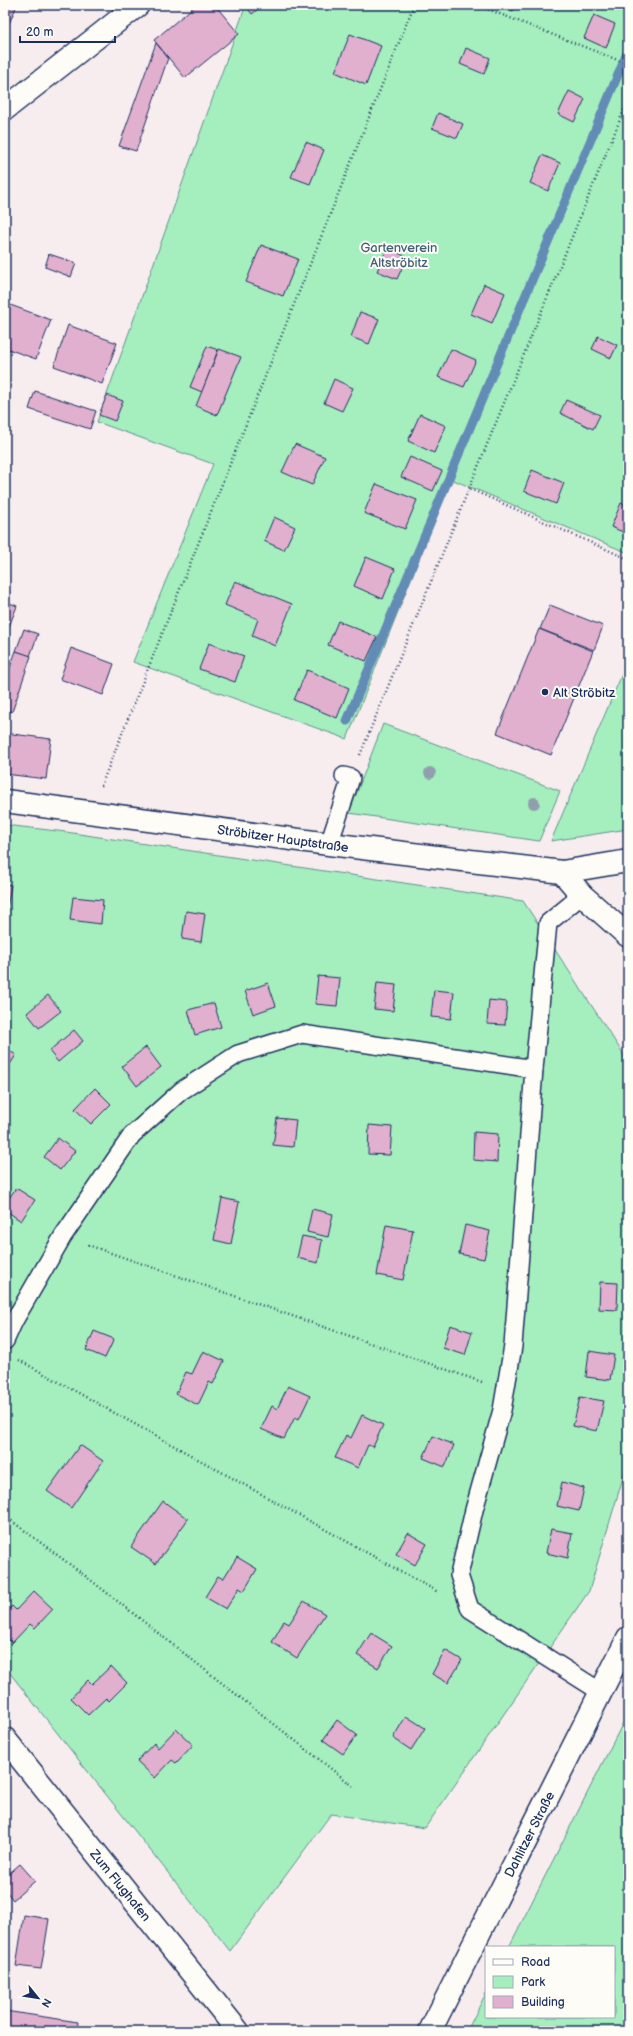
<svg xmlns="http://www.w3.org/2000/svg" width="633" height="2036" font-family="'Balsamiq Sans',sans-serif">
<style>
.green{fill:#a5efbe;stroke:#608f8e}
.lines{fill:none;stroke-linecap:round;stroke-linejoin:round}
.stream{stroke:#628bb6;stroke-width:9}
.building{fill:#e1b0cf;stroke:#1b2f5e}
.lane-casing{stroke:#1b2f5e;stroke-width:20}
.street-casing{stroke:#1b2f5e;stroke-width:25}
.secondary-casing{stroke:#1b2f5e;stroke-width:25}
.path{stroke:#1b2f5e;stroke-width:2.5;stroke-dasharray:1 3;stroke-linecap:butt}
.lane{stroke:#fdfcf7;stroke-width:17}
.street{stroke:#fdfcf7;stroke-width:22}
.secondary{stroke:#fdfcf7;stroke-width:22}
.tree{fill:#919fac}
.poi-dot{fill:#1b2f5e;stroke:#fdfcf7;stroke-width:1.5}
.labels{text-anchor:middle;stroke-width:4;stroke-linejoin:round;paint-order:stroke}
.park-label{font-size:13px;fill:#3e5f76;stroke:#fdfcf7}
.poi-label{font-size:13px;fill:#1b2f5e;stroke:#fdfcf7;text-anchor:start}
.street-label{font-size:13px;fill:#1b2f5e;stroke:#fdfcf7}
</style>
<rect width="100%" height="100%" fill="#f7edef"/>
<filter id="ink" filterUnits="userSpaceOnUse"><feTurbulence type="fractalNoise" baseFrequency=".025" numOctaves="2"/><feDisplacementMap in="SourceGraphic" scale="8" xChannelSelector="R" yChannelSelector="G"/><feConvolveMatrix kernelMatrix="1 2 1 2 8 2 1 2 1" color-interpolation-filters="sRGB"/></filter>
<g filter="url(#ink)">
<g class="green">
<polygon points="246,5 628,5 628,553 451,479 347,739 133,662 213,464 97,422"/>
<polygon points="628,660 628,829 551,841"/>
<polygon points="383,724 560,791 539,841 349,813"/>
<polygon points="5,825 66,832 523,901 622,1052 628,1065 628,1461 589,1591 425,1828 331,1814 230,1951 5,1667"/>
<polygon points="628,1713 628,2031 467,2031 486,1993 486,2017 614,2017 614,1947 509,1947"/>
</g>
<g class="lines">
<polyline class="stream" points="347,721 628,51"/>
</g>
<g class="building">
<polygon points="5,5 17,5 5,33"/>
<polygon points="196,5 215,5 239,34 185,78 154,40"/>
<polygon points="245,5 263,5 252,14"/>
<polygon points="501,5 516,5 513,11"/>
<polygon points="594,15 615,24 606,48 584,38"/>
<polygon points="350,34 381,46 366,85 335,72"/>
<polygon points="156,43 168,58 136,151 119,146"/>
<polygon points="466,48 490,58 484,74 460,64"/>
<polygon points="569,91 585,99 574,122 558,114"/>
<polygon points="438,113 463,124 457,138 432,128"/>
<polygon points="306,142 324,150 310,184 291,177"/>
<polygon points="542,155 560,163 548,191 530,183"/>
<polygon points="261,245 298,259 283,296 246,282"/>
<polygon points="387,248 407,257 397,279 377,271"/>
<polygon points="49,254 76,263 71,277 45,267"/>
<polygon points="484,284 505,293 492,323 471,314"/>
<polygon points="5,303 51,320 36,359 5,348"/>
<polygon points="360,312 379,319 369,344 351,337"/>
<polygon points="68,325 117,343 102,384 54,366"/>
<polygon points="598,336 617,345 611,358 592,349"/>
<polygon points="207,346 218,350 202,392 190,387"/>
<polygon points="219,349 241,357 217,415 196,406"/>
<polygon points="451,349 476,360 464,387 438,377"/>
<polygon points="334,379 353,388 342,411 324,403"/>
<polygon points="35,391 96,411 90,429 29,409"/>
<polygon points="107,395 123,401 115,421 99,415"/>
<polygon points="566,400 600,415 593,429 560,413"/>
<polygon points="420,414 446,426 434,453 408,441"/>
<polygon points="295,444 325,457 312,485 282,472"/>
<polygon points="410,457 442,471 433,491 401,477"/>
<polygon points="532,470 564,483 556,504 524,491"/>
<polygon points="376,484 417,500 405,529 364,513"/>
<polygon points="621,503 628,506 628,534 611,527"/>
<polygon points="274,517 295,527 284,550 264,541"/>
<polygon points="366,557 395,569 383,599 354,586"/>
<polygon points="235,581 292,604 275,646 252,636 258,619 225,605"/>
<polygon points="5,601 17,606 5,637"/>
<polygon points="550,605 603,626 594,650 540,629"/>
<polygon points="338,621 377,637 366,661 328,645"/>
<polygon points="24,629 38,634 30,656 16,651"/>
<polygon points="539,629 593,651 551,755 497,733"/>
<polygon points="209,643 244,656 235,682 199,669"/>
<polygon points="71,648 114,664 103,695 60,679"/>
<polygon points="16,651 31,656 12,712 5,709 5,681"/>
<polygon points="307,670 349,688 337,718 294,700"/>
<polygon points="5,733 51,739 46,779 5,774"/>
<polygon points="5,884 11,885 6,915 5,915"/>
<polygon points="73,897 103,900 101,924 70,920"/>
<polygon points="186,911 205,914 201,942 182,939"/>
<polygon points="318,976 340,978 337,1006 315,1004"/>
<polygon points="268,983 276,1006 253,1014 245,991"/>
<polygon points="377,983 396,985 393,1011 374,1009"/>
<polygon points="434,990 454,992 451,1019 431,1017"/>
<polygon points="48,995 61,1011 39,1028 27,1013"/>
<polygon points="489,1000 507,1002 505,1025 487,1024"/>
<polygon points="214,1003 221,1027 195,1035 188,1010"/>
<polygon points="74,1030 83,1041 58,1062 49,1051"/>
<polygon points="146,1047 161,1067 137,1086 122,1066"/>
<polygon points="5,1048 16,1055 5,1072"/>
<polygon points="95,1088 111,1104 91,1124 75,1109"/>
<polygon points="277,1118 296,1120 293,1147 273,1145"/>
<polygon points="369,1125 392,1127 390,1155 368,1154"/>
<polygon points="474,1132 498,1134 497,1162 473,1160"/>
<polygon points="58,1138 75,1151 60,1170 44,1157"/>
<polygon points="16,1188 35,1200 21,1221 5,1210 5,1204"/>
<polygon points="222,1198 239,1202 231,1244 214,1240"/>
<polygon points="312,1209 333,1214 328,1237 307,1232"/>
<polygon points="386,1225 413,1230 403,1280 377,1275"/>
<polygon points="465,1225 490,1231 484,1259 459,1254"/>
<polygon points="302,1236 322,1240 318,1263 297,1258"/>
<polygon points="600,1282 618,1283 617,1310 599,1309"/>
<polygon points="450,1325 472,1332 465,1355 443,1348"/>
<polygon points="94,1331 114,1339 105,1358 86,1350"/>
<polygon points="203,1351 224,1361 213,1384 209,1382 198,1405 176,1394 186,1372 192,1374"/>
<polygon points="589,1351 614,1355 610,1380 586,1377"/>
<polygon points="288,1386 310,1396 299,1419 295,1417 284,1439 261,1429 272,1406 277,1409"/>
<polygon points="580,1397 604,1401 597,1431 573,1426"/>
<polygon points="362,1415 383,1425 373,1447 368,1445 358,1468 335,1458 346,1435 351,1438"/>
<polygon points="433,1436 454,1445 445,1467 423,1458"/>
<polygon points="80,1445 103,1461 71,1508 47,1491"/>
<polygon points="562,1482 584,1488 579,1511 557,1506"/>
<polygon points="163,1501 188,1519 156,1564 131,1547"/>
<polygon points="551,1529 572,1533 568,1558 546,1553"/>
<polygon points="408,1533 427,1544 415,1565 396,1554"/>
<polygon points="237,1557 257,1569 244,1591 239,1588 226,1609 205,1597 218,1576 223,1579"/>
<polygon points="34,1591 53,1609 35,1628 30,1624 12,1643 5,1636 5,1613 12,1606 16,1610"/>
<polygon points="304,1601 325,1614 297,1658 272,1642 284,1621 289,1624"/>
<polygon points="371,1633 392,1646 378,1668 357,1655"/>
<polygon points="445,1650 462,1660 448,1683 432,1674"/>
<polygon points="111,1666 127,1683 109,1701 106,1698 88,1715 71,1698 88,1680 92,1684"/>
<polygon points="406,1716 425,1728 411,1750 393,1738"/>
<polygon points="337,1720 357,1735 343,1754 323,1740"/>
<polygon points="176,1729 193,1745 176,1763 172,1760 155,1778 137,1761 154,1743 158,1748"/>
<polygon points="20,1864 35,1881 13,1900 5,1890 5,1877"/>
<polygon points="24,1915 49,1919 41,1969 16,1966"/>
<polygon points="5,2011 78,2022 77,2031 5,2031"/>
</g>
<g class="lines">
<g class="lane-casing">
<g id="lane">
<polyline points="329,844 351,778 344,776"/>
<polyline points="534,1069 513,1346 502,1410 474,1510 459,1575 470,1609 601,1692"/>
<polyline points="5,1341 14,1321 63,1236 132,1135 181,1091 238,1054 302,1034 534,1069 548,923 582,895"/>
</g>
</g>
<g class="street-casing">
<g id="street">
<polyline points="5,109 138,5"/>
<polyline points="5,801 329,844 562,872 628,861"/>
<polyline points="562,872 582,895 628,936"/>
<polyline points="5,1739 238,2031"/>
</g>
</g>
<g class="secondary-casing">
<polyline id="secondary" points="430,2031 628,1638"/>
</g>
<g class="path">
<polyline points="477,5 628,64"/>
<polyline points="470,489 628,559"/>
<polyline points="360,755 628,100"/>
<polyline points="101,786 414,5"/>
<polyline points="88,1245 482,1382"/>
<polyline points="19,1360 438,1592"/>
<polyline points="5,1516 88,1578 353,1786"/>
</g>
<use href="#lane" class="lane"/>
<use href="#street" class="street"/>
<use href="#secondary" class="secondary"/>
</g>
<g class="tree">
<circle cx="430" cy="773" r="6"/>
<circle cx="534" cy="803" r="6"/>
</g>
</g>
<circle class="poi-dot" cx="545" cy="692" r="4"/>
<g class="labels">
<g class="park-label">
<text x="399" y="252">Gartenverein<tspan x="399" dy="15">Altströbitz</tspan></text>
</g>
<g class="poi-label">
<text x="553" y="697">Alt Ströbitz</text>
</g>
<g class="street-label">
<text transform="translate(283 838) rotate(8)" y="5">Ströbitzer Hauptstraße</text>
<text transform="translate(529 1834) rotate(-63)" y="5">Dahlitzer Straße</text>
<text transform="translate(121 1885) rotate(51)" y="5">Zum Flughafen</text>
</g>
</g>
<rect width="633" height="2036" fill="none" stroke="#fdfcf7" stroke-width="20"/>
<rect x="10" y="10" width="613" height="2016" fill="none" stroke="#1b2f5e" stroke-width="1.5" filter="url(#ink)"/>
<rect x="485" y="1946" width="130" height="72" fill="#fdfcf7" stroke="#a3aaba"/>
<rect x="493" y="1959" width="20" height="6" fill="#fdfcf7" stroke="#a3aaba"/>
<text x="521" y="1966" font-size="12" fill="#1b2f5e">Road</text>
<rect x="493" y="1976" width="20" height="12" fill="#a5efbe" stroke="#a3aaba"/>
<text x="521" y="1986" font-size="12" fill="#1b2f5e">Park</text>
<rect x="493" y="1996" width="20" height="12" fill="#e1b0cf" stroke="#a3aaba"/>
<text x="521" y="2006" font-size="12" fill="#1b2f5e">Building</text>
<g transform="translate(38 1998) rotate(120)" stroke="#fdfcf7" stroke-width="3" paint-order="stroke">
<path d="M0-3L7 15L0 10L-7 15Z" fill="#1b2f5e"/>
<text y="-6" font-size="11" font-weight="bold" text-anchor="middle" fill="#1b2f5e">N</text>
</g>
<path d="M20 36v6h95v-6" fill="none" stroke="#1b2f5e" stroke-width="2"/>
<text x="26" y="36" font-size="12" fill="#1b2f5e" stroke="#fdfcf7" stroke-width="3" paint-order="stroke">20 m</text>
</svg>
